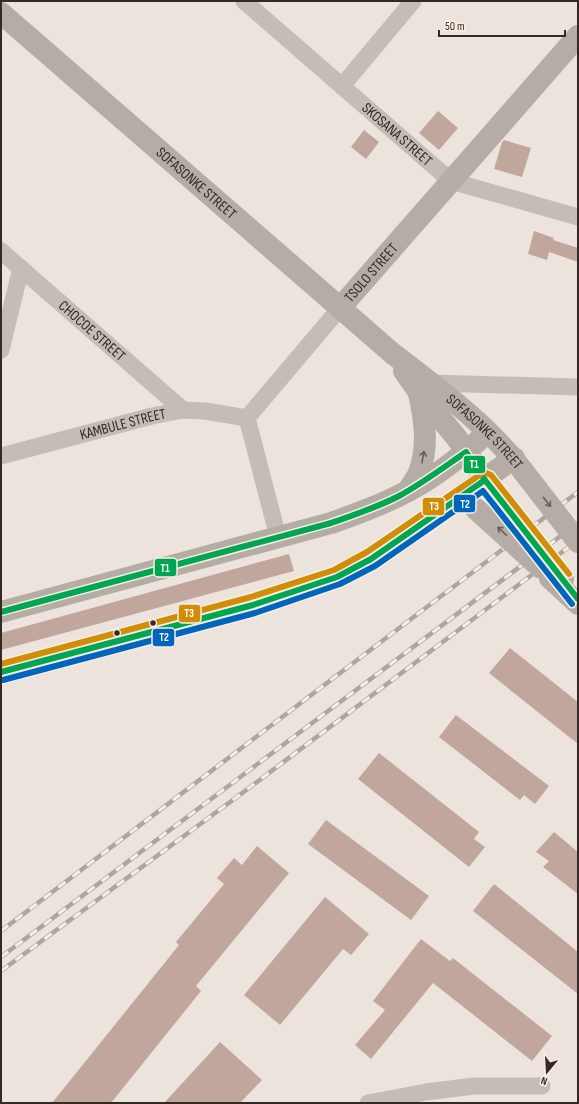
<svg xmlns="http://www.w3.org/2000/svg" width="579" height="1104" font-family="'Sofia Sans Condensed',sans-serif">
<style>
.building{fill:#c1a69d}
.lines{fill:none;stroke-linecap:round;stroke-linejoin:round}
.street{stroke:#c4bcb6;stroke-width:17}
.secondary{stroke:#b5aca6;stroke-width:22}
.rail-casing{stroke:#aca5a0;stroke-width:4.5}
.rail{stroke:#faeee3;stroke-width:3;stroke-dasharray:9;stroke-linecap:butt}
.secondary-bridge{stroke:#b5aca6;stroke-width:22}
.bus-1-casing{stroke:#faeee3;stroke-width:9}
.bus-2-casing{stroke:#faeee3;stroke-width:9}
.bus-3-casing{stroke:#faeee3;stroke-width:9}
.bus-1{stroke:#00a651;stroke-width:6}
.bus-2{stroke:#0065bd;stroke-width:6}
.bus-3{stroke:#d08d07;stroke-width:6}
.oneway{stroke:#685d59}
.bus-dot{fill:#342925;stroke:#faeee3;stroke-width:1.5}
.labels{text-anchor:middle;stroke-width:3;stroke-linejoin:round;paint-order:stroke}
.street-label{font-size:15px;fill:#342925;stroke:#faeee3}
.line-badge{stroke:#faeee3;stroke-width:1.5}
.badge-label{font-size:11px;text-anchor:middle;font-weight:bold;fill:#fff}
</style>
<rect width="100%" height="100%" fill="#ece4dc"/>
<g class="building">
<polygon points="438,111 458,128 439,150 419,133"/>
<polygon points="364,130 379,142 366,159 351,147"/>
<polygon points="504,140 531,148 522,177 494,169 502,142"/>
<polygon points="534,231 554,238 553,240 578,248 578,262 549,252 547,260 528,254"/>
<polygon points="289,554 294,571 1,650 1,633"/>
<polygon points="510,648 578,702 578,744 489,673"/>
<polygon points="456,715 549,786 535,804 524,795 520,800 439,737"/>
<polygon points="379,753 479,832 474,839 485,847 469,867 358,779"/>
<polygon points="326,820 429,896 411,920 308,844"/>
<polygon points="554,832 578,852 578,894 543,867 549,861 536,852"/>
<polygon points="257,846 289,873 196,986 201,991 111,1103 52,1103 179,945 176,942 224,884 217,878 234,858 242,865"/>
<polygon points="494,884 578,952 578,994 473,911"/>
<polygon points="325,897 369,934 351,955 343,949 280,1025 244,995"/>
<polygon points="421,939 450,961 453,958 552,1036 532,1061 433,983 371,1059 355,1045 385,1010 373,1001"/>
<polygon points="220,1042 262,1080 240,1103 164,1103"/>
</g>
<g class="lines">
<g class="street">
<path id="s1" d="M 244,1 L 451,181 L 578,217"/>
<polyline points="342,86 413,1"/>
<path id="s2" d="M 1,251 L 183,410"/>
<polyline points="1,350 21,268"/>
<polyline points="431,383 578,387"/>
<path id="s3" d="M 1,456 L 152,416 L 183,410 L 205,411 L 247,418"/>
<polyline points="278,537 247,418 340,308"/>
<polyline points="368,1103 426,1092 474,1086 542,1086"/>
</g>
<g class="secondary">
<path id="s4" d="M 1,13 L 392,353 C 439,389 488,425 523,471"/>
<path id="s5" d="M 340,308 L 578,36"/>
<polyline points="404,371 418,391 456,437 494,491"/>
<path d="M 408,491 C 411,486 415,480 418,475 C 429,449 425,420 419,394"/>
<polyline points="550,578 578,604"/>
<path d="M 1,612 L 331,523 C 357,514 382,505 406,492 C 436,477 463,455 488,432"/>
<polyline points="1,672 253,605 337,577 371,559 401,539 514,458"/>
</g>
<g class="rail-casing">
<g id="rail">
<polyline points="1,931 578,492"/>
<polyline points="1,957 578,523"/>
<polyline points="1,971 245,791 578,540"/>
</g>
</g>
<use href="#rail" class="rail"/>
<g class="secondary-bridge">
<polyline points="523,471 578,542"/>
<polyline points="495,493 563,579"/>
<polyline points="476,509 541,568"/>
</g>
<g class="bus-1-casing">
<g id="bus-1">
<path d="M 1,612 L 331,523 C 354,515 378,507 399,496 C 423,483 444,467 466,452 L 485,480 L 578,599"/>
<polyline points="1,672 253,605 337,577 371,559 482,482"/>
</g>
</g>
<g class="bus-2-casing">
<polyline id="bus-2" points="3,680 255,613 340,584 375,566 483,491 572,604"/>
</g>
<g class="bus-3-casing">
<polyline id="bus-3" points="1,664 251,597 334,570 367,552 484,472 491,475 569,574"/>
</g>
<use href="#bus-1" class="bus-1"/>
<use href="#bus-2" class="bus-2"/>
<use href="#bus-3" class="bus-3"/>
</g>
<defs><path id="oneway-shaft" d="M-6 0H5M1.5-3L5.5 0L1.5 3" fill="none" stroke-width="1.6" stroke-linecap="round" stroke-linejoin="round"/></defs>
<g class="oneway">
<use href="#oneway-shaft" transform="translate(423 457) rotate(-80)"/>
<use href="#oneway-shaft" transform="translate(547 502) rotate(52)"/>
<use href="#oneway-shaft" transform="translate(502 531) rotate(-137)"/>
</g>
<g class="bus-dot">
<circle cx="153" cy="623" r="3.5"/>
<circle cx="117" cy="633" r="3.5"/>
</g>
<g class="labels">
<g class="street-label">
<text dy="5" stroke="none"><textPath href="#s1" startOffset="203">SKOSANA STREET</textPath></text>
<text dy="5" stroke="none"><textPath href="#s4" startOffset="259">SOFASONKE STREET</textPath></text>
<text dy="5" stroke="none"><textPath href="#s5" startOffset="47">TSOLO STREET</textPath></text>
<text dy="5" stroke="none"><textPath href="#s2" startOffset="121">CHOCOE STREET</textPath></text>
<text dy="5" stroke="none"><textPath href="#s3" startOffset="126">KAMBULE STREET</textPath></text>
<text dy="5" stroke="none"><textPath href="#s4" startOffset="640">SOFASONKE STREET</textPath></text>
</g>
</g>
<g class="line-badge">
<rect x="463" y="455" width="23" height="19" rx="4" fill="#00a651"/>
<rect x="453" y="494" width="23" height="19" rx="4" fill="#0065bd"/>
<rect x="422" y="497" width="23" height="19" rx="4" fill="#d08d07"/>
<rect x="154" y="558" width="23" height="19" rx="4" fill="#00a651"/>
<rect x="178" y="604" width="23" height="19" rx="4" fill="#d08d07"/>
<rect x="152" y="628" width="23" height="19" rx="4" fill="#0065bd"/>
</g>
<g class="badge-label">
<text x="474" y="468">T1</text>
<text x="465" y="508">T2</text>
<text x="434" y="510">T3</text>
<text x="165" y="572">T1</text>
<text x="189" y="617">T3</text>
<text x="164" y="641">T2</text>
</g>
<rect width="579" height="1104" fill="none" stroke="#342925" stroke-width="4"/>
<g transform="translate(547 1072) rotate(198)" stroke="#faeee3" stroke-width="3" paint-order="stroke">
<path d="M0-3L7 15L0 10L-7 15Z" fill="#342925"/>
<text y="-6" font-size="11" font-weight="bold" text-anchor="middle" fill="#342925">N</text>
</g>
<path d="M439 30v6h126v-6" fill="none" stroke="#342925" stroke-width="2"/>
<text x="445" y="30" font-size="12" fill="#342925" stroke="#faeee3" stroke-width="3" paint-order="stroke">50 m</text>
</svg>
